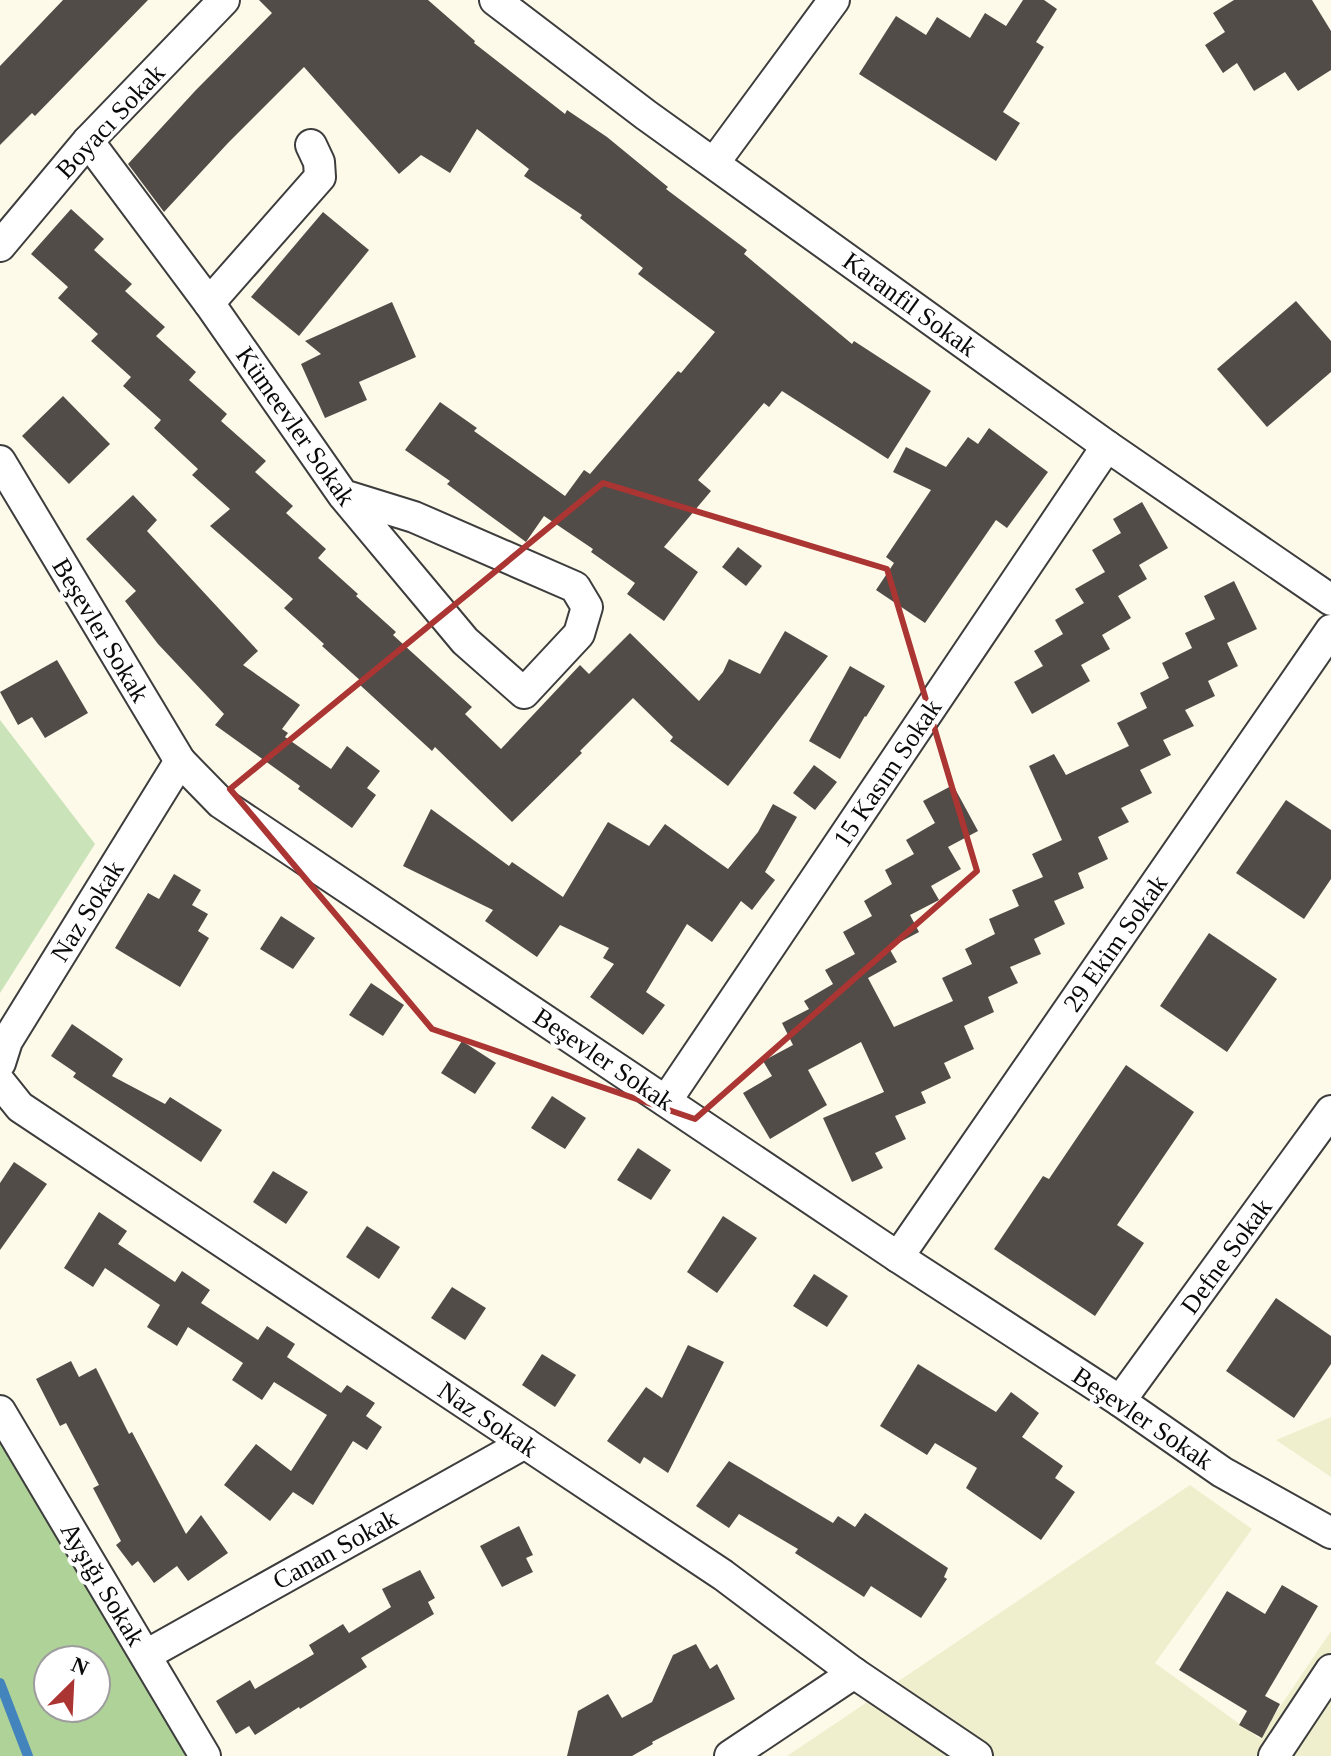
<svg xmlns="http://www.w3.org/2000/svg" width="1331" height="1756" font-family="'Times New Roman',serif">
<style>
.farmland{fill:#efefcd}
.green{fill:#cbe3b8}
.forest{fill:#afd299;fill-rule:evenodd}
.lines{fill:none;stroke-linecap:round;stroke-linejoin:round}
.stream{stroke:#4384bd;stroke-width:10}
.building{fill:#524c48}
.minor-casing{stroke:#3d3d3d;stroke-width:34}
.minor{stroke:#fff;stroke-width:30}
.marked{fill:none;stroke:#aa3533;stroke-width:6;stroke-linejoin:round}
.labels{text-anchor:middle;stroke-width:8;stroke-linejoin:round;paint-order:stroke}
.street-label{font-size:26px;fill:#0a0a0a;stroke:#fff}
</style>
<rect width="100%" height="100%" fill="#fdfaea"/>
<g class="farmland">
<polygon points="1331,1417 1331,1477 1276,1440"/>
<polygon points="1190,1485 1252,1529 1155,1663 1259,1738 1331,1631 1331,1756 787,1756"/>
</g>
<polygon class="green" points="0,720 95,844 0,993"/>
<path class="forest" d="M 0,1400 L 216,1756 L 0,1756 ZM 48,1660 L 96,1660 L 96,1708 L 48,1708 Z"/>
<g class="lines">
<polyline class="stream" points="0,1683 28,1756"/>
</g>
<g class="building">
<polygon points="63,0 148,0 35,116 32,113 0,145 0,66"/>
<polygon points="259,0 428,0 475,41 474,43 565,114 567,110 607,137 668,187 666,189 747,250 744,254 852,344 854,341 931,391 888,459 782,391 769,407 764,403 698,480 711,491 664,547 698,572 664,621 627,594 635,583 591,552 593,549 544,516 526,542 489,515 447,484 450,481 405,450 440,402 477,428 474,431 565,496 584,470 590,474 678,371 681,373 715,332 638,274 643,268 580,218 582,215 524,176 529,169 477,129 450,173 421,155 399,174 304,67 228,143 164,212 128,164 195,91 272,13"/>
<polygon points="1023,0 1044,0 1057,9 1036,42 1044,47 1003,112 1020,123 996,161 859,74 896,16 926,35 937,17 970,38 985,13 1006,26"/>
<polygon points="1234,0 1312,0 1331,31 1331,70 1298,91 1285,72 1254,91 1237,63 1223,73 1205,45 1225,32 1213,13"/>
<polygon points="71,209 104,239 94,250 132,284 125,291 165,327 156,336 196,372 189,380 227,414 221,421 266,461 255,472 293,506 286,513 326,549 318,558 358,594 356,596 396,632 393,635 472,707 465,714 501,749 580,665 589,674 630,633 699,701 723,672 729,659 760,674 785,631 828,656 728,786 670,741 673,737 633,698 580,751 582,753 512,822 435,747 432,751 360,685 362,682 322,646 324,644 284,608 293,599 210,526 230,509 192,475 198,469 154,428 161,420 123,386 131,377 91,341 98,334 58,298 68,287 31,254"/>
<polygon points="323,212 369,250 299,336 251,297"/>
<polygon points="1296,301 1331,341 1331,372 1267,427 1217,369"/>
<polygon points="392,302 416,357 359,382 367,400 325,418 301,364 321,354 305,341"/>
<polygon points="63,396 110,444 69,484 22,436"/>
<polygon points="989,428 1048,472 1007,528 996,520 925,623 876,590 894,563 886,557 931,490 893,472 906,447 946,467 968,437 978,444"/>
<polygon points="133,495 157,520 147,531 258,651 243,665 300,705 282,729 288,733 285,737 331,769 347,746 380,771 367,788 376,795 352,828 298,789 300,786 215,725 224,714 158,644 125,601 136,591 86,539"/>
<polygon points="1142,502 1168,548 1139,565 1147,579 1118,596 1131,618 1102,635 1110,649 1081,665 1090,681 1032,714 1014,682 1043,666 1034,651 1063,634 1055,620 1084,603 1075,589 1105,572 1092,550 1121,533 1113,519"/>
<polygon points="738,547 762,566 746,586 722,567"/>
<polygon points="1234,581 1257,629 1227,643 1238,666 1208,681 1215,696 1185,710 1194,726 1163,740 1171,755 1140,770 1152,793 1121,808 1129,822 1098,837 1108,859 1078,873 1084,888 1054,901 1065,924 1034,939 1041,954 1010,967 1018,983 988,997 994,1012 964,1026 974,1049 944,1063 951,1078 921,1092 926,1103 895,1116 906,1139 875,1153 883,1168 852,1182 823,1118 884,1092 861,1042 808,1070 827,1105 770,1139 743,1093 772,1076 763,1061 793,1045 782,1023 809,1009 804,1001 833,984 825,970 855,954 843,932 872,916 864,901 892,884 885,870 914,854 906,840 935,823 923,801 953,785 978,831 948,847 961,869 931,886 939,900 910,915 919,932 889,948 897,962 868,978 894,1027 953,1001 942,978 972,964 965,949 995,934 989,919 1019,906 1012,890 1043,877 1032,854 1062,840 1029,766 1054,754 1066,775 1129,746 1117,723 1147,708 1140,693 1169,678 1162,663 1192,648 1185,633 1215,619 1204,596"/>
<polygon points="57,660 88,713 45,738 32,717 18,725 0,692"/>
<polygon points="850,666 885,686 866,717 865,716 840,759 809,741"/>
<polygon points="814,765 837,782 815,810 793,793"/>
<polygon points="1286,800 1331,830 1331,879 1304,919 1236,873"/>
<polygon points="773,804 797,817 765,872 775,880 752,910 741,901 712,942 687,924 646,992 665,1005 643,1035 590,997 614,964 603,958 609,948 560,925 537,957 485,921 493,910 403,866 431,809 509,866 512,862 563,897 608,822 649,846 665,824 728,869 758,832"/>
<polygon points="174,874 201,890 192,905 208,914 198,931 209,938 180,987 115,948 148,893 159,899"/>
<polygon points="281,916 315,938 293,969 260,949"/>
<polygon points="1209,933 1277,979 1227,1052 1160,1006"/>
<polygon points="371,983 404,1005 383,1036 349,1015"/>
<polygon points="72,1024 123,1059 112,1076 165,1104 170,1097 222,1130 201,1162 73,1077 76,1073 51,1056"/>
<polygon points="462,1041 496,1063 475,1094 441,1073"/>
<polygon points="1126,1065 1194,1112 1117,1225 1144,1243 1095,1316 994,1249 1043,1176 1049,1179"/>
<polygon points="552,1096 586,1118 565,1149 531,1128"/>
<polygon points="638,1148 671,1170 651,1200 617,1180"/>
<polygon points="14,1162 47,1184 0,1250 0,1183"/>
<polygon points="273,1171 308,1192 286,1224 253,1202"/>
<polygon points="99,1212 127,1231 118,1244 175,1282 182,1271 210,1290 201,1303 258,1340 267,1326 295,1344 287,1357 341,1393 347,1385 375,1403 366,1416 382,1427 367,1450 353,1441 313,1505 293,1492 270,1521 224,1485 256,1444 291,1471 327,1415 274,1382 262,1400 232,1380 243,1363 188,1327 177,1346 147,1327 160,1305 105,1268 93,1287 64,1268"/>
<polygon points="723,1216 757,1238 717,1293 687,1272"/>
<polygon points="367,1226 400,1247 379,1279 346,1257"/>
<polygon points="814,1274 848,1296 827,1327 793,1306"/>
<polygon points="452,1287 486,1308 465,1340 431,1318"/>
<polygon points="1276,1298 1331,1336 1331,1364 1294,1418 1226,1371"/>
<polygon points="688,1345 724,1362 668,1473 644,1457 640,1464 607,1441 646,1387 662,1398"/>
<polygon points="542,1354 576,1375 555,1407 522,1385"/>
<polygon points="71,1361 79,1377 96,1368 129,1434 132,1432 186,1534 201,1515 228,1553 188,1581 177,1566 154,1583 138,1561 132,1566 116,1545 121,1541 93,1488 99,1485 66,1423 60,1426 36,1379"/>
<polygon points="918,1364 996,1412 1011,1392 1039,1413 1022,1437 1063,1466 1055,1478 1075,1492 1041,1540 966,1488 977,1468 935,1443 927,1455 880,1426"/>
<polygon points="729,1461 833,1523 838,1516 855,1527 865,1513 948,1568 944,1577 947,1579 921,1618 871,1586 864,1597 795,1553 798,1549 739,1514 729,1528 696,1506"/>
<polygon points="519,1526 533,1555 526,1558 533,1572 502,1587 480,1546"/>
<polygon points="420,1570 435,1598 428,1602 434,1614 361,1658 367,1667 300,1709 299,1707 255,1735 249,1726 236,1734 216,1701 250,1680 255,1689 314,1654 309,1645 343,1624 349,1633 391,1607 382,1589"/>
<polygon points="1282,1585 1318,1606 1265,1696 1280,1704 1262,1738 1239,1725 1247,1711 1179,1670 1227,1591 1265,1614"/>
<polygon points="696,1644 710,1669 717,1664 735,1699 652,1742 653,1744 632,1756 567,1756 578,1711 608,1694 622,1718 652,1702 673,1655"/>
</g>
<g class="lines">
<g class="minor-casing">
<g id="minor">
<polyline points="495,0 646,115 1107,446 1331,600"/>
<polyline points="88,141 209,303 343,495 465,641 524,693 579,634 587,607 575,587 414,517 343,495"/>
<polyline points="714,163 834,0"/>
<polyline points="0,246 88,141 224,0"/>
<polyline points="209,303 320,177 319,162 311,145"/>
<polyline points="0,461 180,761 221,803 898,1257 1120,1401 1222,1472 1331,1533"/>
<polyline points="0,1063 7,1041 180,761"/>
<polyline points="0,1082 20,1107 723,1575 854,1673 977,1756"/>
<polyline points="666,1101 1107,446"/>
<polyline points="898,1257 1331,630"/>
<polyline points="1120,1401 1331,1111"/>
<polyline points="0,1411 205,1756"/>
<polyline points="146,1655 525,1443"/>
<polyline points="730,1756 854,1673"/>
<polyline points="1274,1756 1331,1670"/>
</g>
</g>
<use href="#minor" class="minor"/>
</g>
<path class="marked" d="M 603,483 L 887,569 L 977,871 L 695,1119 L 432,1029 L 230,789 Z"/>
<g class="labels">
<g class="street-label">
<text transform="translate(110 121) rotate(-47)" y="9">Boyacı Sokak</text>
<text transform="translate(910 304) rotate(36)" y="9">Karanfil Sokak</text>
<text transform="translate(296 426) rotate(55)" y="9">Kümeevler Sokak</text>
<text transform="translate(101 630) rotate(59)" y="9">Beşevler Sokak</text>
<text transform="translate(887 773) rotate(-56)" y="9">15 Kasım Sokak</text>
<text transform="translate(87 911) rotate(-58)" y="9">Naz Sokak</text>
<text transform="translate(1115 943) rotate(-55)" y="9">29 Ekim Sokak</text>
<text transform="translate(604 1059) rotate(34)" y="9">Beşevler Sokak</text>
<text transform="translate(1226 1256) rotate(-54)" y="9">Defne Sokak</text>
<text transform="translate(1143 1418) rotate(34)" y="9">Beşevler Sokak</text>
<text transform="translate(488 1419) rotate(34)" y="9">Naz Sokak</text>
<text transform="translate(335 1549) rotate(-29)" y="9">Canan Sokak</text>
<text transform="translate(103 1584) rotate(59)" y="9">Ayşığı Sokak</text>
</g>
</g>
<g transform="translate(72 1684) rotate(24)"><circle r="38" fill="#ffffff" stroke="#9d9d9d" stroke-width="2"/>
<path d="M0-6L14 30L0 20L-14 30Z" fill="#aa3533"/>
<text y="-12" font-size="22" font-weight="bold" text-anchor="middle" fill="#0a0a0a">N</text>
</g>
</svg>
